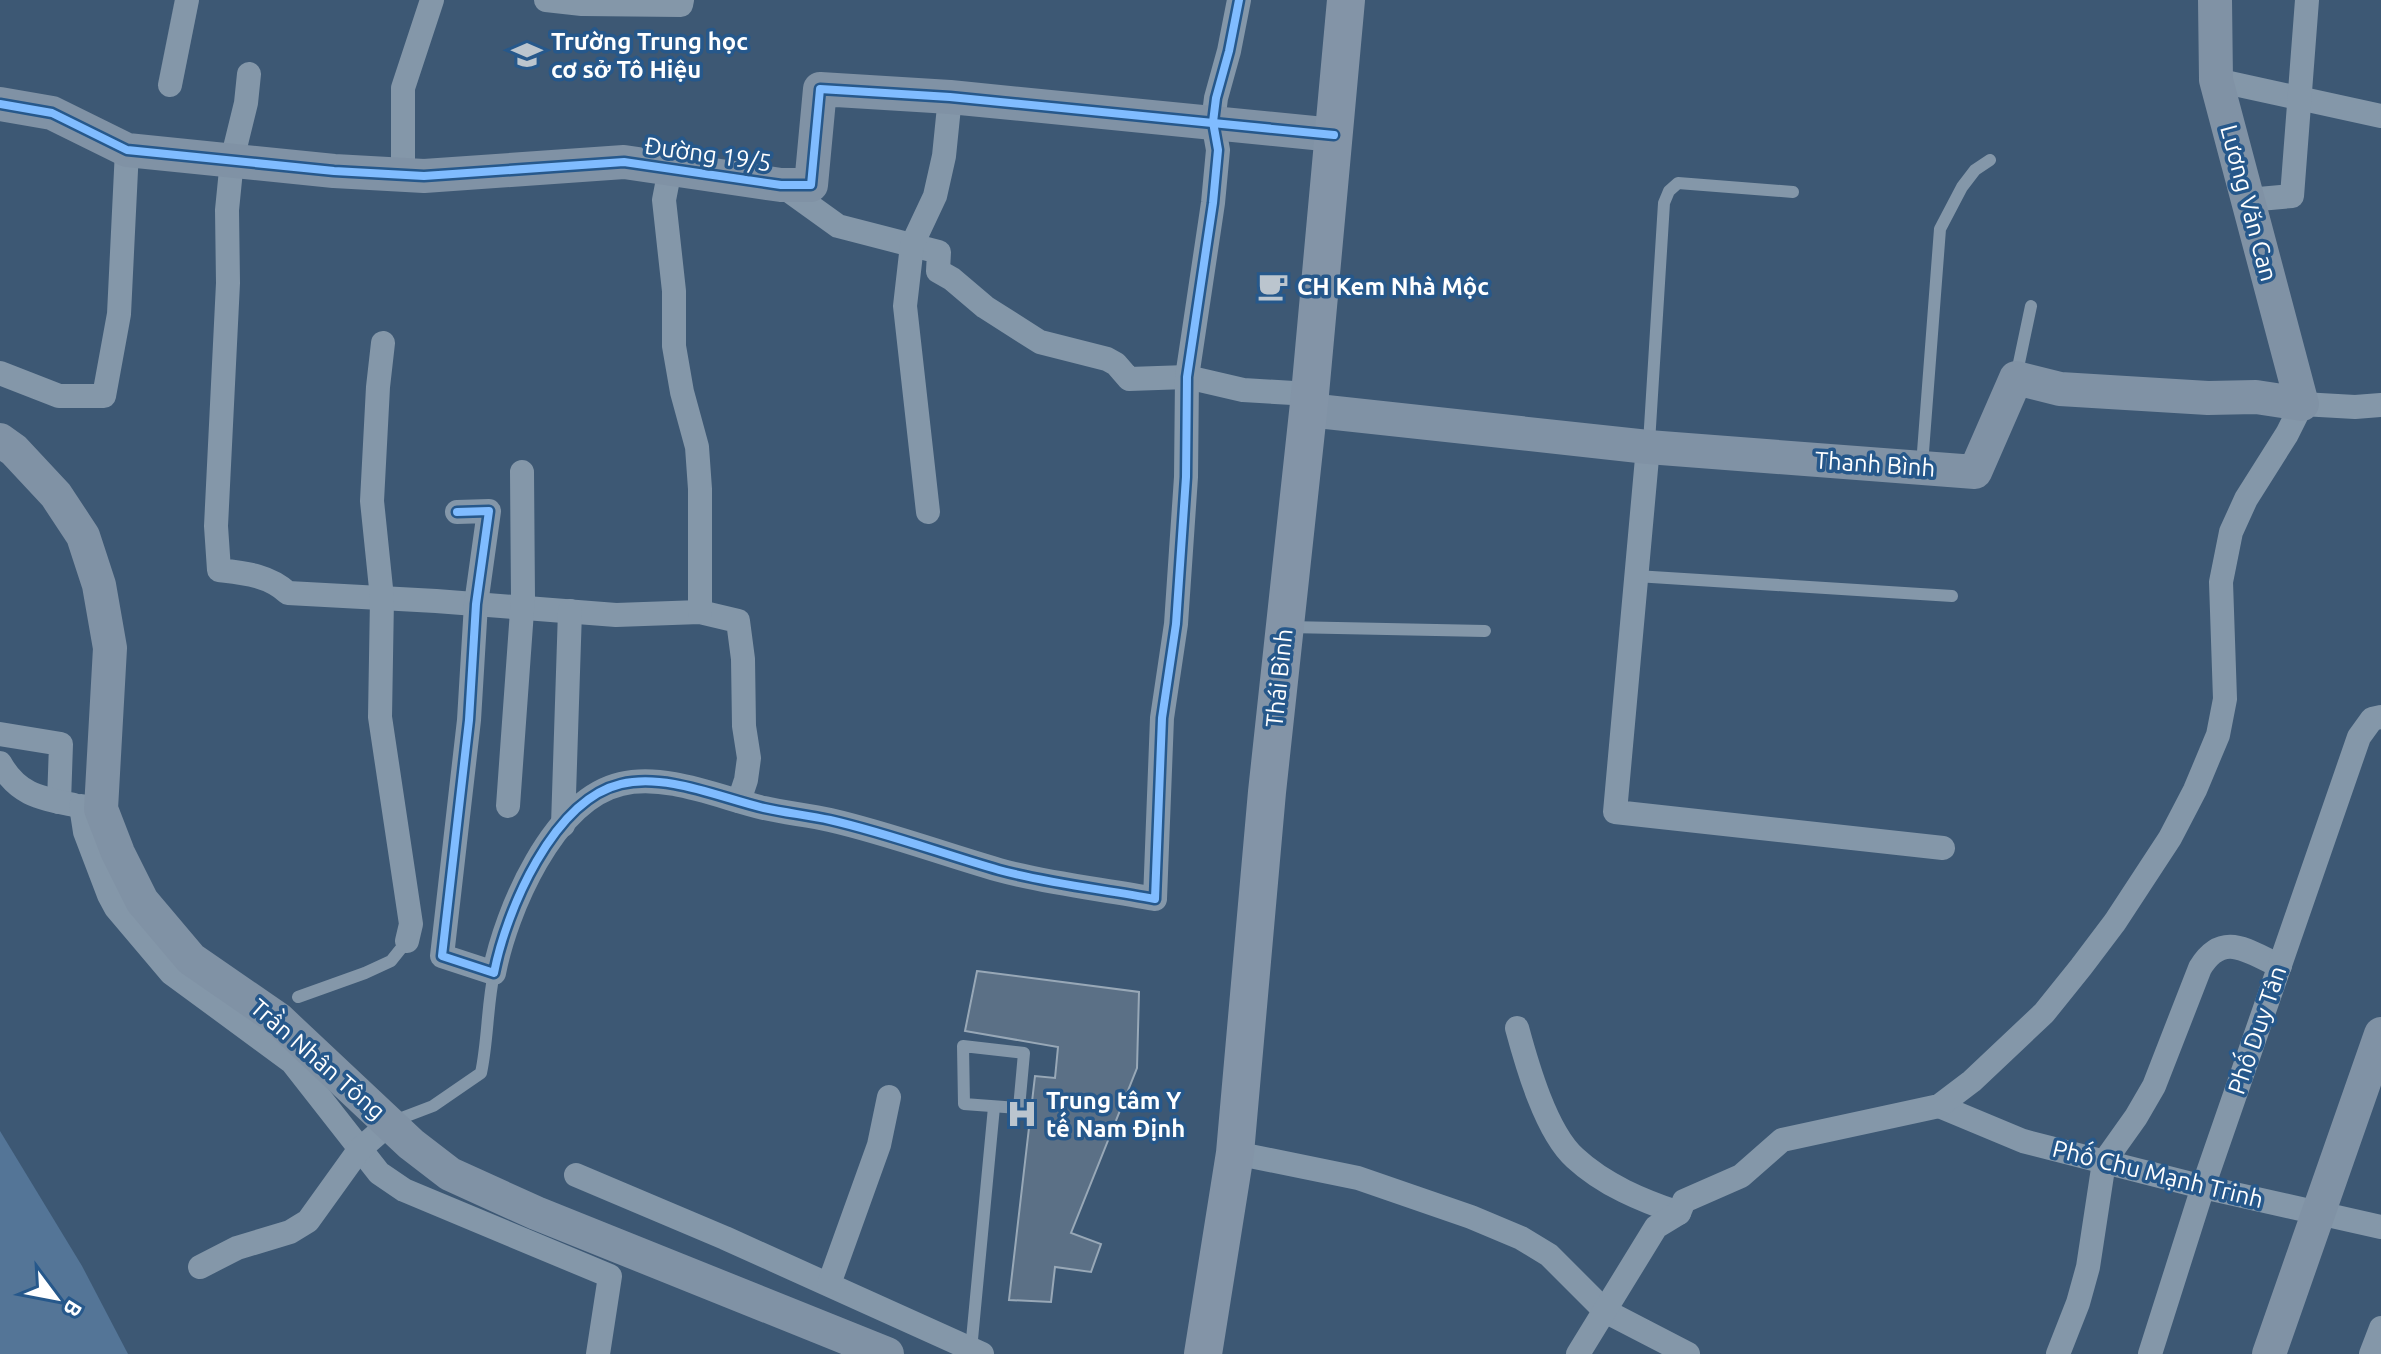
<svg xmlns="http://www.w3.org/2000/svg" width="2381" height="1354" viewBox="0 0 2381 1354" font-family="Ubuntu,sans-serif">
<rect width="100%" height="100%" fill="#3d5874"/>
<polygon fill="#547597" points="0,1131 82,1266 128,1354 0,1354"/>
<polygon fill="#5b7086" stroke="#98a8b7" stroke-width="2" points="977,971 1139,992 1137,1068 1071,1233 1101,1244 1091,1272 1055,1267 1051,1302 1009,1300 1035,1076 1055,1078 1058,1047 965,1031"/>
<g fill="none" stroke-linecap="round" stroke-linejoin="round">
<g stroke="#8497a9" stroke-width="12">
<polyline points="2016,377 2031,306"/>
<polyline points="1649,443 1664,203 1669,191 1678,183 1793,192"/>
<polyline points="1922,465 1940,229 1962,187 1975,170 1990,160"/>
<polyline points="1636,576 1952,596"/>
<polyline points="1288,627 1485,631"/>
<polyline points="298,997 365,973 391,961 407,941"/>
<polygon points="963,1046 1024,1053 1019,1108 964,1104"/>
<path d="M391,1122l42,-16 48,-33c7,-33 6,-67 13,-100"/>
<polyline points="971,1350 994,1107"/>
</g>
<g stroke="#8497a9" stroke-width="24">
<polyline points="546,0 582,4 681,5 682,0"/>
<path d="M249,74l-3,29 -14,57 -5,50 1,73 -12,243 3,44c25,3 50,5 69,23l148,8 180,14 84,-3 38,9 5,38 1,67 5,32 -3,22 -7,21"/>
<polyline points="2216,80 2381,116"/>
<polyline points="170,85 187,0"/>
<polyline points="670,169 664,200 674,291 674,346 682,392 697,447 700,489 700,612"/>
<polyline points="403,175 403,88 432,0"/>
<polyline points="781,185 838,226 939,252 938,271 952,279 985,307 1040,342 1107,359 1116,364 1129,379 1187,377 1243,390 1310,394"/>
<polyline points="2248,200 2292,196 2307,0"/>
<polyline points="383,343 378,387 372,501 382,598 380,717 411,924 407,941"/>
<polyline points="0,373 59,396 104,396 119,314 127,150"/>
<polyline points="1648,447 1615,812 1943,848"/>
<path d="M457,512l32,-1 -13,93 -7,116 -27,236 52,17c12,-62 59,-173 127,-189 45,-11 100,14 143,24 21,5 44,7 66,12 57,13 113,34 169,50 51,14 104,19 156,29l7,-181 14,-94 10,-147 1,-100 26,-174 5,-53 -5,-28 3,-24 13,-47 10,-51"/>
<polyline points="928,512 905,306 912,245 935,196 944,156 950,97"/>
<polyline points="0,734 61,744 59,802"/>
<path d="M0,763c18,32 40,35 74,42"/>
<polyline points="81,806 85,832 109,895 116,908 171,973 292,1062 379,1173 404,1190 610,1276 598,1354"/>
<polyline points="508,806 523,597 522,472"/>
<polyline points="563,825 570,611"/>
<path d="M1517,1028c10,37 29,104 58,130 29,27 68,43 104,55"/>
<polyline points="1939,1106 2023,1141 2203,1187 2381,1227"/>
<polyline points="1235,1153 1358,1178 1471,1217 1521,1238 1549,1255 1605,1311 1688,1354"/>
<polyline points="576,1175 725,1238 982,1354"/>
<polyline points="200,1267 237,1248 290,1232 308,1221 359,1150 391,1122"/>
<polyline points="829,1284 879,1145 889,1097"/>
<polyline points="1578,1354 1656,1227 1679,1213 1684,1201 1741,1176 1782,1140 1939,1106 1972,1081 2044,1013 2081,967 2115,922 2170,838 2195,790 2218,735 2225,699 2221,582 2231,532 2246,499 2287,434 2302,404 2355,407 2381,405"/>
<path d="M2058,1354l20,-51 10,-36 16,-105 32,-45 18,-31 46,-118c23,-38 48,-16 80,-2"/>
<polyline points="2150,1354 2203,1187 2359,737 2372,719 2381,717"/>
<polyline points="2371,1354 2381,1328"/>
</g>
<g stroke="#8092a5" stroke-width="34">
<polyline points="0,104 52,113 127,150 334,171 424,176 624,162 781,185 811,185 820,89 950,97 1334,135"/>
<polyline points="1308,410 1648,447 1975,472 2016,378 2060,389 2208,398 2256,397 2302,404 2216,80 2215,0"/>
<polyline points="0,440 14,450 56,495 83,536 99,585 110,648 101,809 118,853 142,901 191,959 278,1019 411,1144 450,1174 536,1213 887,1354"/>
<polyline points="2269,1354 2381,1034"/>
</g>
<polyline stroke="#8394a7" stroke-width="38" points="1203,1354 1235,1153 1267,792 1310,394 1346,0"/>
<g stroke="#26588b" stroke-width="13">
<g id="cycleway">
<polyline points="0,104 52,113 127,150 334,171 424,176 624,162 781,185 811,185 820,89 950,97 1334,135"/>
<path d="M457,512l32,-1 -13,93 -7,116 -27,236 52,17c12,-62 59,-173 127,-189 45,-11 100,14 143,24 21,5 44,7 66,12 57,13 113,34 169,50 51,14 104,19 156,29l7,-181 14,-94 10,-147 1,-100 26,-174 5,-53 -5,-28 3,-24 13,-47 10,-51"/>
</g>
</g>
<use href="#cycleway" stroke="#80bcff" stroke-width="8"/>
</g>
<defs>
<g id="school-bare" transform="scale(2.4)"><path d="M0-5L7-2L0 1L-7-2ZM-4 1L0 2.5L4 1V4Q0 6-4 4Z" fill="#bbc5ce" stroke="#26588b" stroke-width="2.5" paint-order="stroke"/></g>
<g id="cafe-bare" transform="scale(2.4)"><path d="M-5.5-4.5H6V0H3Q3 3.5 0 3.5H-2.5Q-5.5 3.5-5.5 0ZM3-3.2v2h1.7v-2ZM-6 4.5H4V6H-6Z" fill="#bbc5ce" stroke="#26588b" stroke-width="2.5" paint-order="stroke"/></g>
<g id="hospital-bare" transform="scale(2.4)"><path d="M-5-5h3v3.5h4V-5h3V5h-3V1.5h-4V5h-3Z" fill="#bbc5ce" stroke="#26588b" stroke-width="2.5" paint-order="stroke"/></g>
</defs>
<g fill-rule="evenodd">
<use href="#school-bare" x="527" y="55"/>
<use href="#cafe-bare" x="1273" y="286"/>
<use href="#hospital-bare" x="1022" y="1114"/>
</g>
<g text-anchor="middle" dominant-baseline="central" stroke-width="7" stroke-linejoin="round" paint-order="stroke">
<g font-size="24" font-weight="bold" fill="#fff" stroke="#26588b" text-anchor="start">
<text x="551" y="41">Trường Trung học<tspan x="551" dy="28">cơ sở Tô Hiệu</tspan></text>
<text x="1297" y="286">CH Kem Nhà Mộc</text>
<text x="1046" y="1100">Trung tâm Y<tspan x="1046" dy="28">tế Nam Định</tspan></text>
</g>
<g font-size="24" fill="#fff" stroke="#26588b">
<text transform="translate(708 154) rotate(8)">Đường 19/5</text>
<text transform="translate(2249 203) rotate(75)">Lương Văn Can</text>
<text transform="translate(1875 464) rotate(4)">Thanh Bình</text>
<text transform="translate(1279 678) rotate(-84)">Thái Bình</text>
<text transform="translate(2257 1030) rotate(-71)">Phố Duy Tân</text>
<text transform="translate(318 1059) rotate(41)">Trần Nhân Tông</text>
<text transform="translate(2158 1174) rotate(14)">Phố Chu Mạnh Trinh</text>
</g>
</g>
<g transform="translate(56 1298) rotate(122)" stroke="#26588b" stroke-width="6" paint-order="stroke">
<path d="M0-6L14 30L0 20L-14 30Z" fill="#ffffff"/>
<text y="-12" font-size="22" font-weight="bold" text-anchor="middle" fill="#ffffff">B</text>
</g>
</svg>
